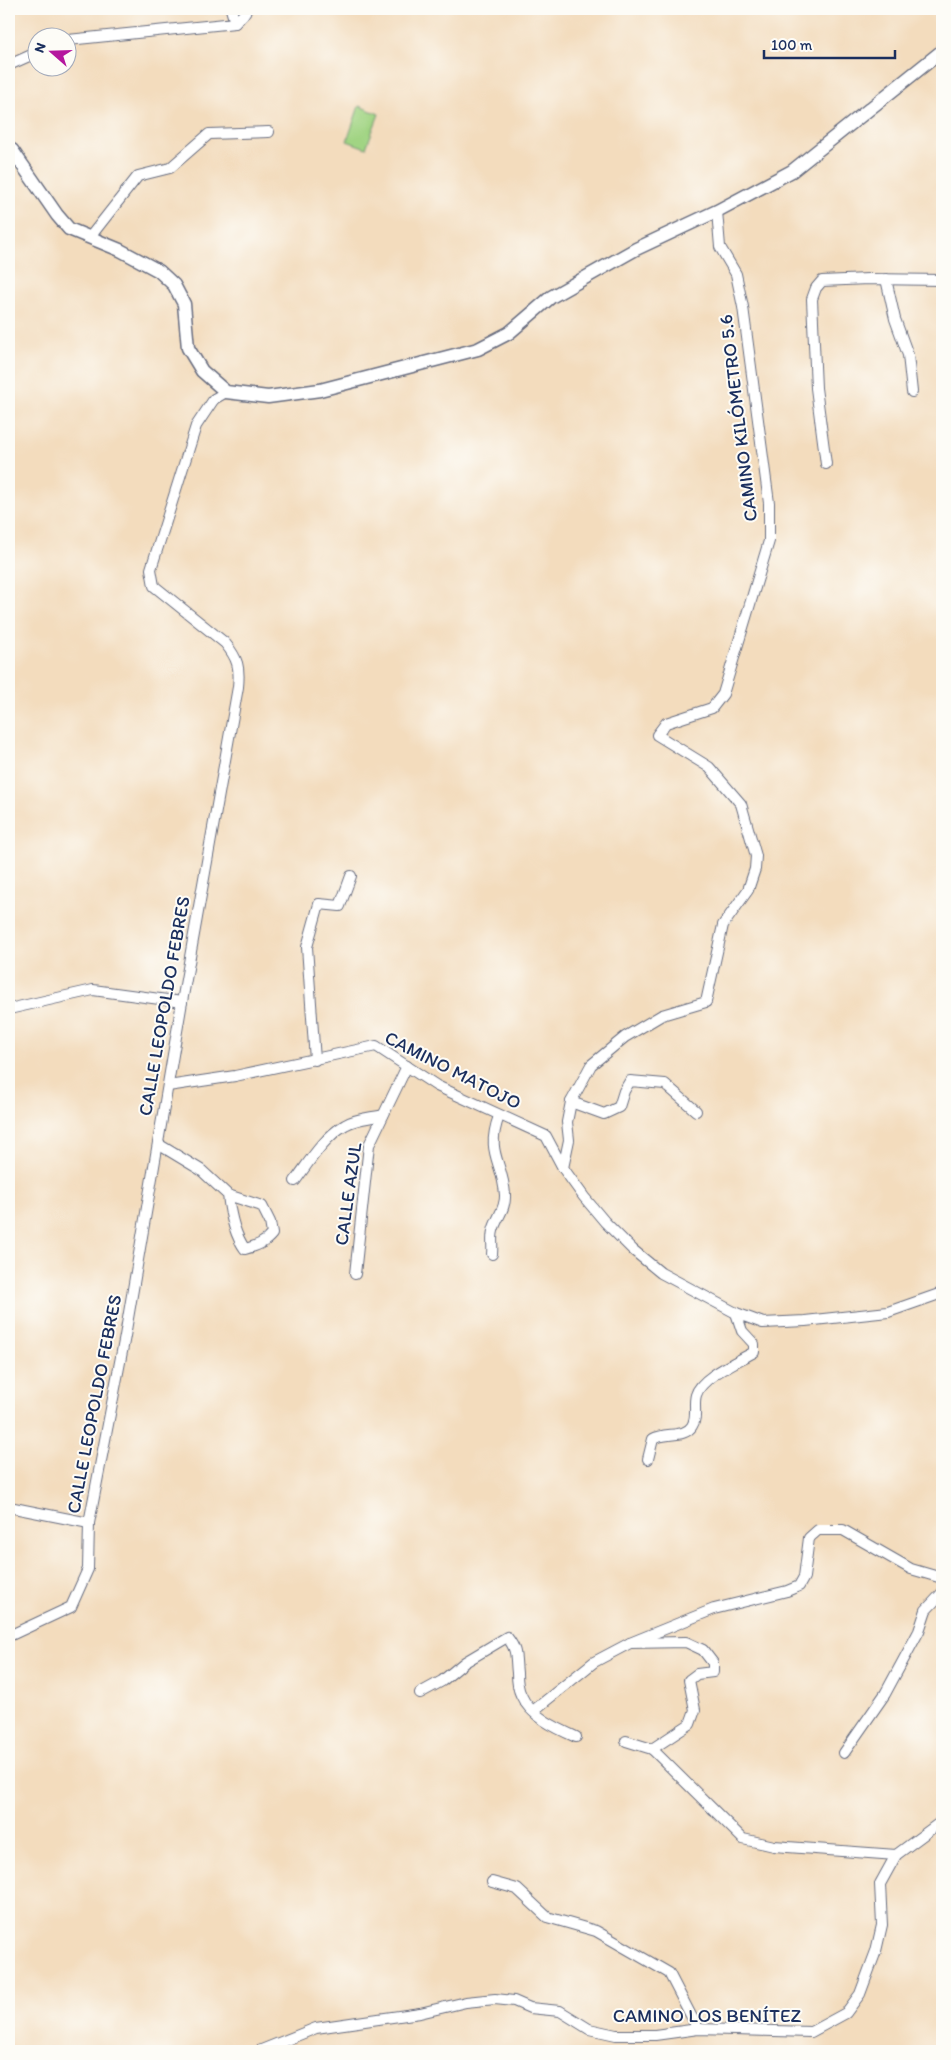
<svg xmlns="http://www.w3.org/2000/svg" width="951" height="2060" viewBox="0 0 951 2060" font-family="Itim,sans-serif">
<rect width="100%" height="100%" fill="#fdfcf7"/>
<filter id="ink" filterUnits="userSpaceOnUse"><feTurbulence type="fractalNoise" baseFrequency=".02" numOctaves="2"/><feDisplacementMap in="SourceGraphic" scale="10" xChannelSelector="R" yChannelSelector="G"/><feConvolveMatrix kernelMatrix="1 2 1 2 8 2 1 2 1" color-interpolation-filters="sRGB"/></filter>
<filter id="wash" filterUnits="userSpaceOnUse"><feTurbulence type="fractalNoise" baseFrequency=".0096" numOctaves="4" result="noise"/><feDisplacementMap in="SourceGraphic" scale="20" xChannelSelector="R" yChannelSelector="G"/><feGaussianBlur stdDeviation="1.12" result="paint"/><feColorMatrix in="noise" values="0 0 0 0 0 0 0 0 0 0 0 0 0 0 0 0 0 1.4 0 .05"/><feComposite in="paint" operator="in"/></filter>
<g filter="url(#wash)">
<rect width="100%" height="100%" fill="#f3dcbd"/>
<polygon fill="#a1d483" stroke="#5e8270" points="359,106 379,114 366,148 347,141"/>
</g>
<g filter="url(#ink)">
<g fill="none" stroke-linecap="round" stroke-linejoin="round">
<g stroke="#676c7f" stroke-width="12">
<g id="minor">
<polyline points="231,9 235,23"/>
<polyline points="68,40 235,23 243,15 247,9"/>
<polyline points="9,65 38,52"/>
<polyline points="90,237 138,176 170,168 209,134 269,132"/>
<polyline points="886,279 895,319 908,355 912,392"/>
<polyline points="826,464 816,388 812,299 816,288 822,281 868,279 942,280"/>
<polyline points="9,1009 93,990 182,1002"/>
<polyline points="315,1060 307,947 319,904 340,906 351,876"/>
<polyline points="168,1086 235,1076 376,1046 437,1086 546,1136 563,1168 584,1197 605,1222 633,1250 661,1273 736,1313 763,1323 805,1321 888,1312 942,1293"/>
<polyline points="571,1102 604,1114 619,1107 624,1091 630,1081 665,1084 696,1111"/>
<path d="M158,1144l43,26 27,25 34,11 8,16 2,12c-7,9 -16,12 -27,15 -11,-15 -15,-36 -17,-54"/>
<polyline points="563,1168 569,1140 567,1122 571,1102 591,1065 625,1037 662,1015 706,1002 723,925 748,890 755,869 756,856 741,804 709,767 657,735 666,723 712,708 723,694 769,541 769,503 743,307 736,274 720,247 717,211"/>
<path d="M295,1181c14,-19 29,-44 50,-56 11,-7 26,-7 38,-10"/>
<path d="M492,1254c1,-7 -1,-16 1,-23 3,-13 13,-22 12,-36 -2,-34 -20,-41 -6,-79"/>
<polyline points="355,1274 369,1145 407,1066"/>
<path d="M648,1459l5,-20c12,-7 32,-1 39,-13 6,-9 1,-21 4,-31 5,-18 41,-33 58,-43v-8l-12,-13 -6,-18"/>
<polyline points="9,1507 89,1523"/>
<path d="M9,1636l62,-29 17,-38 1,-46 36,-187 57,-334 56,-315c2,-20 0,-28 -13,-44l-71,-57 -3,-17 45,-143 18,-27 12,-7"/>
<polyline points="630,1643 714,1609 787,1591 799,1586 804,1577 809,1538 818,1530 843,1530 911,1569 942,1578"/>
<path d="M420,1693l22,-12 23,-19 42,-25c11,14 8,19 10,36 0,6 1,16 4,22 9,21 35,33 55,42"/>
<polyline points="533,1711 594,1662 630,1643 686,1642 703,1650 713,1663 713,1672 697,1674 689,1680 695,1710 690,1724 652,1749 626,1741"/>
<polyline points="652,1749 743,1839 774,1846 896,1855"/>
<polyline points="844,1753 885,1694 919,1631 926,1610 942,1593"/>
<polyline points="492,1882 517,1889 547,1917 596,1931 669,1973 698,2029"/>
<polyline points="259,2051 316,2028 420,2013 466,2002 495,1999 514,2001 530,2008 560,2011 589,2029 616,2035 655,2035 698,2029 811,2032 846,2013 860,1994 876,1951 882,1925 880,1884 896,1855 942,1821"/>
</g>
</g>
<g stroke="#676c7f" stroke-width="15">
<polyline id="tertiary" points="9,149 12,150 57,215 69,229 120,250 159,271 174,285 184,304 188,348 202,371 226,392 268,397 320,390 478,349 509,333 551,297 636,249 717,211 792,171 942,51"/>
</g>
<use href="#minor" stroke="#fff" stroke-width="10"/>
<use href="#tertiary" stroke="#fff" stroke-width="12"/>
</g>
</g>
<g text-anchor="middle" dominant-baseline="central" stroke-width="4" stroke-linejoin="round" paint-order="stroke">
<g font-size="19" fill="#1b2f5e" stroke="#fdfcf7">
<text transform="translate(738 418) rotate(-97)">CAMINO KILÓMETRO 5.6</text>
<text transform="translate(164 1006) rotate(-80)">CALLE LEOPOLDO FEBRES</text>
<text transform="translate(453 1070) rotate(27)">CAMINO MATOJO</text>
<text transform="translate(348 1194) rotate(-82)">CALLE AZUL</text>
<text transform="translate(94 1404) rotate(-79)">CALLE LEOPOLDO FEBRES</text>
<text x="707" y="2015">CAMINO LOS BENÍTEZ</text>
</g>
</g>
<rect width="951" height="2060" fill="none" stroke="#fdfcf7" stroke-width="30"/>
<g transform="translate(52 52) rotate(290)"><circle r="24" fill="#fdfcf7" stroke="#a3aaba"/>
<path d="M0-4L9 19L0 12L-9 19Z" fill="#b5179e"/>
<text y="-8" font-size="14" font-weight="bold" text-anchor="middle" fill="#1b2f5e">N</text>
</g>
<path d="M764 50v8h131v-8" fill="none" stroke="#1b2f5e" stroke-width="2.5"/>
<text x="771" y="50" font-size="15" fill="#1b2f5e" stroke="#fdfcf7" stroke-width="4" paint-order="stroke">100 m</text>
</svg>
